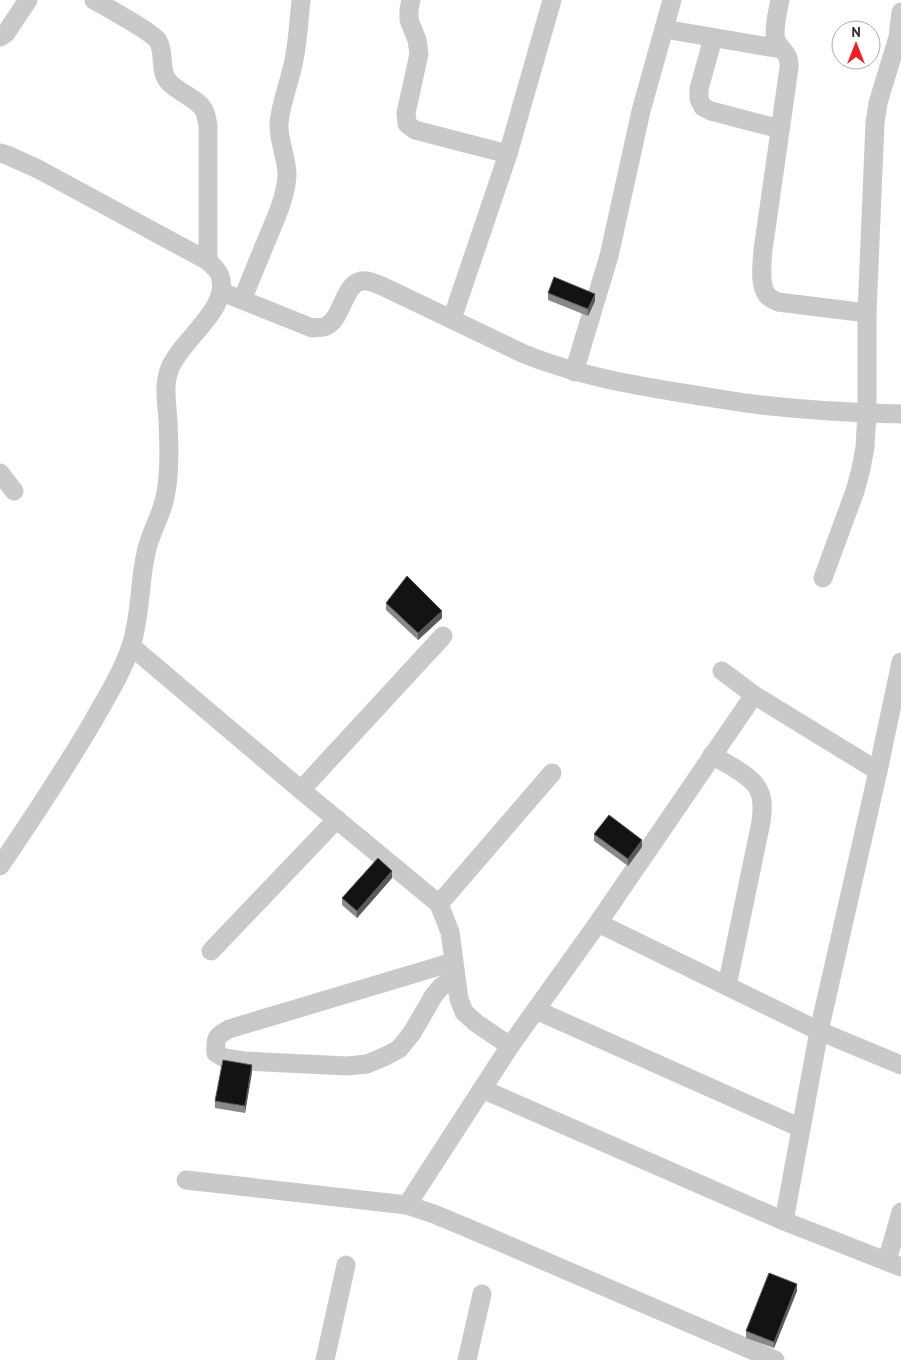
<svg xmlns="http://www.w3.org/2000/svg" width="901" height="1360" viewBox="0 0 901 1360" font-family="'PT Sans',sans-serif">
<rect width="100%" height="100%" fill="#fff"/>
<g fill="none" stroke-linecap="round" stroke-linejoin="round">
<g stroke="#c9c9c9" stroke-width="19">
<path d="M94,0c12,7 58,32 64,41 7,11 1,29 10,40 10,12 28,16 36,29 2,4 3,10 4,15v136"/>
<polyline points="411,0 409,9 409,20 417,40 419,54 406,113 407,124 415,130 508,154"/>
<path d="M780,0c-2,10 -7,30 -4,40 6,13 14,12 13,28l-26,182c-1,13 -4,35 4,45 2,3 7,5 11,7l89,11"/>
<polyline points="664,29 781,49"/>
<polyline points="0,37 6,33 28,0"/>
<polyline points="713,38 699,89 699,99 703,107 711,111 780,129"/>
<path d="M0,153l7,2 31,14 170,92c4,4 11,10 12,15 11,32 -39,64 -50,92 -7,17 -3,35 -2,53 1,24 2,48 -2,71 -3,22 -16,40 -20,61 -7,30 -5,63 -15,93 -9,27 -25,52 -39,77 -29,49 -60,96 -92,143"/>
<path d="M222,292l90,36c3,-1 9,0 12,-1 21,-7 18,-49 43,-46 5,1 10,3 15,5l142,68c53,21 103,30 158,39 26,4 53,9 79,12 46,5 93,8 140,9"/>
<path d="M242,300c9,-21 17,-42 26,-63 8,-20 18,-40 19,-62 0,-18 -9,-34 -8,-52 2,-21 11,-42 15,-63 4,-20 5,-40 7,-60"/>
<polyline points="452,319 508,154 552,0"/>
<polyline points="574,372 609,256 641,111 672,0"/>
<polyline points="0,473 14,491"/>
<polyline points="823,578 855,491 861,469 865,447 867,413 867,313 875,123 878,103 898,37 901,12"/>
<polyline points="131,646 301,790 439,904 450,932 459,999 464,1012 476,1023 510,1046"/>
<polyline points="722,671 754,695 878,771"/>
<path d="M712,755c14,9 41,21 47,36 5,10 3,21 2,31l-34,164"/>
<polyline points="301,790 443,636"/>
<polyline points="439,904 552,773"/>
<polyline points="598,923 819,1031 901,1065"/>
<polyline points="211,951 337,819"/>
<path d="M453,962l-224,67c-13,7 -14,9 -13,24l8,5 20,3 103,5 20,-2 19,-8 13,-7 13,-16 22,-38 7,-8 6,-4 9,-2"/>
<polyline points="536,1010 801,1128"/>
<polyline points="482,1089 784,1221 901,1267"/>
<polyline points="186,1180 407,1205 434,1214 470,1229 775,1360"/>
<polyline points="407,1205 510,1046 598,923 754,695"/>
<polyline points="784,1221 819,1031 878,771 901,662"/>
<polyline points="887,1261 901,1212"/>
<polyline points="325,1360 346,1265"/>
<polyline points="467,1360 482,1294"/>
</g>
</g>
<g fill="#898989">
<polygon points="548,293 595,301 588,316 548,300"/>
<polygon points="386,603 442,618 418,640 386,610"/>
<polygon points="594,834 642,847 628,866 594,841"/>
<polygon points="392,878 357,918 342,905 342,898"/>
<polygon points="252,1072 245,1113 215,1108 215,1101"/>
<polygon points="797,1291 774,1348 746,1338 746,1331"/>
</g>
<g fill="#5a5a5a">
<polygon points="595,294 595,301 588,316 588,309"/>
<polygon points="442,611 442,618 418,640 418,633"/>
<polygon points="642,840 642,847 628,866 628,859"/>
<polygon points="392,871 392,878 357,918 357,911"/>
<polygon points="252,1065 252,1072 245,1113 245,1106"/>
<polygon points="797,1284 797,1291 774,1348 774,1342"/>
</g>
<g fill="#131313" stroke="#5a5a5a">
<polygon points="554,277 595,294 588,309 548,293"/>
<polygon points="407,576 442,611 418,633 386,603"/>
<polygon points="609,815 642,840 628,859 594,834"/>
<polygon points="378,858 392,871 357,911 342,898"/>
<polygon points="223,1060 252,1065 245,1106 215,1101"/>
<polygon points="769,1273 797,1284 774,1342 746,1331"/>
</g>
<g transform="translate(856 45)"><circle r="24" fill="#ffffff" stroke="#ababab"/>
<path d="M0-4L9 19L0 12L-9 19Z" fill="#f31e20"/>
<text y="-8" font-size="14" font-weight="bold" text-anchor="middle" fill="#2c2c2c">N</text>
</g>
</svg>
